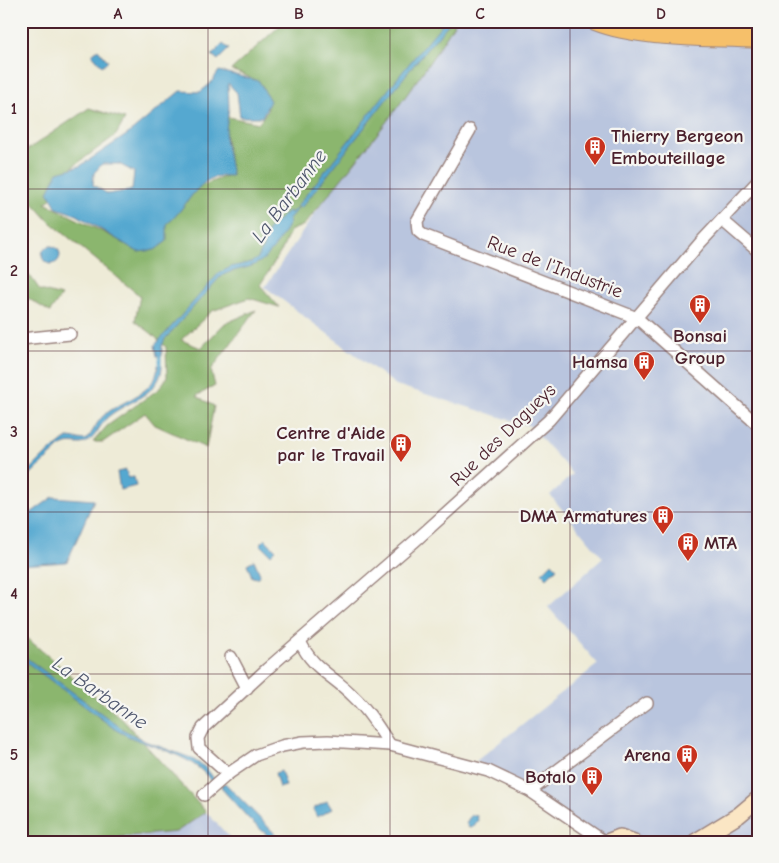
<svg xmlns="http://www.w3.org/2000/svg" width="779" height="863" viewBox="0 0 779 863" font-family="'Comic Neue',sans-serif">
<rect width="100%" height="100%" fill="#f6f6f2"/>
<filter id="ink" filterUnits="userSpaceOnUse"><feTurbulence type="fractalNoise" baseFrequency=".02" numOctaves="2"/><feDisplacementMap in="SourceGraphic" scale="10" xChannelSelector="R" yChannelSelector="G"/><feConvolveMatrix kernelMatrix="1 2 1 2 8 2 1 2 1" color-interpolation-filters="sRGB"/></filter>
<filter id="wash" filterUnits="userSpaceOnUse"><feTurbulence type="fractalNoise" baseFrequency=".0096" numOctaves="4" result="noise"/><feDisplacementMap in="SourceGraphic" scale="20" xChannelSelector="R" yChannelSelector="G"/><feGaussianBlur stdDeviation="1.12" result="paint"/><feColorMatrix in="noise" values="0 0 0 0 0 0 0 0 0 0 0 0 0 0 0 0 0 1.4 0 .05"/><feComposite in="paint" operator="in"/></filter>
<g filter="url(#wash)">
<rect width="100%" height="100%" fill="#eeebd7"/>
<g fill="#b9c5de">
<polygon points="446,21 595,21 758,40 758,842 593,842 476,761 598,664 548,607 603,558 550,495 573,474 530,426 396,385 265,287"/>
<polygon points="206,812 234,842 59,842 176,832"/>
</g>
<g fill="#8bb66e" stroke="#6a6a4c">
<path d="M285,21h171c-44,73 -99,139 -152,204l-14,6 -8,19 -22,35 19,22 -30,-9 -37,13 -31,29 20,8 23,-24 32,-14 -45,60 4,16 -19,10 18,10 -8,42 -51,-23 -10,-12 -42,29h-10l14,-16 53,-38 7,-11 -1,-30 -15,-14 -16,-12 5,-25 -90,-74 -29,-32v-36l68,-46 36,11 -9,16 -49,36 1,15 -23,17 80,40 56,-49 50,-20 -8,-58 36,7 9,-14 -10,-19 -9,-13 -18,-7z"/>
<polygon points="21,263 40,290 61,296 50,312 21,294"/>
<polygon points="21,633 123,720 206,812 176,832 59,842 21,842"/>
</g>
<g fill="#55a8d0" stroke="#50647e" fill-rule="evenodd">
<path d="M445,21h6c-53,60 -99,125 -150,187l-4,-2c50,-61 96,-126 148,-185z"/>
<polygon points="223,44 229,49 218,60 212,55"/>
<polygon points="98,49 108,61 102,66 92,54"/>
<path d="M219,71l40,10 11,20 -8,16h-22l-3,-24 -9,-10 1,24 -4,31 7,38c-5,0 -14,-1 -20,2 -20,10 -28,33 -45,46v17l-12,9 -17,2 -61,-37 -20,-7 -9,-16 10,-20 22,-6 48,-32 52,-43 20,1 10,-8zM102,164h17l15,8 -2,18 -24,4 -15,-9 1,-12z"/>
<path d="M297,207l1,1 -10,12 2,2c-9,15 -19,36 -36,43 -12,5 -24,5 -34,12l-55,62 -3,7v10h-5l-2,-11 64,-72 12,-6 21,-5 6,-4 5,-10 2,-11 4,-8 19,-18 3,2z"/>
<circle cx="51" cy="255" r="9"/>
<path d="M158,365h4c0,29 -34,36 -53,51 -9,7 -12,21 -22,26 -8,5 -15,-2 -26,4l-40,37v-4l23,-23 20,-16 4,-2 18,2c7,-7 10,-17 16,-23 19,-18 55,-22 56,-52z"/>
<polygon points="126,470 128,478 134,477 136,486 120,490 117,472"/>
<polygon points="53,497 94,500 67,562 21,565 21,520"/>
<polygon points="265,539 276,550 271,555 260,544"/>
<polygon points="254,560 260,574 257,578 252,577 247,564"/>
<polygon points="552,563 557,568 547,578 542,573"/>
<path d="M21,654l103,76 21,11 46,17 15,10 9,12 -4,1c-21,-30 -65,-33 -95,-51l-95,-72z"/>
<polygon points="281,771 286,786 279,788 275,773"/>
<polygon points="225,783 283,842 275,842 250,820 222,789 222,784"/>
<polygon points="327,801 332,809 317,817 313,809"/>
<polygon points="471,815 477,816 478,820 473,827 469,828 466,823"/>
</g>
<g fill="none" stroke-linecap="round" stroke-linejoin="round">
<polyline stroke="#55a8d0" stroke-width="3" points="160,353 160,367"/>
</g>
</g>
<g filter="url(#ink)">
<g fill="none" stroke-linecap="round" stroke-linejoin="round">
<g stroke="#9c8581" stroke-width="14">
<g id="street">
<polyline points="470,130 417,221 418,231 423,235 637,318 758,425"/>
<polyline points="722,220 758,251"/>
<polyline points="21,339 70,334"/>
<path d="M300,641c12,28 34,35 53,55 15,14 26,32 37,49"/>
<polyline points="231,657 247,688"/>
<polyline points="228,774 199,748 198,738 203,728 267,669 415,541 549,420 700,243 758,181"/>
<polyline points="530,791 647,703"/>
<polyline points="204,795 228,774 256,755 282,746 303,742 328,741 390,745 488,771 530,791 605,842"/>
</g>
</g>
<g stroke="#9c8581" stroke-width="18">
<g id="secondary">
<polyline points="607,842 620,837 634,842"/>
<polyline points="695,842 739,815 758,799"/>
</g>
</g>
<g stroke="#9c8581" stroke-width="20">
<path id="primary" d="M595,21c45,18 114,15 163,18"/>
</g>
<use href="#street" stroke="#fff" stroke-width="11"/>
<use href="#secondary" stroke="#fbe6c4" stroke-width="15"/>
<use href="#primary" stroke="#f6c06b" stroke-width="18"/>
</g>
</g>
<path fill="none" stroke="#4a1f2b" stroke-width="1" stroke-opacity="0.55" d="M208,21v821M390,21v821M570,21v821M21,189h737M21,351h737M21,512h737M21,674h737"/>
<defs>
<g id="building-pin" transform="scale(1.125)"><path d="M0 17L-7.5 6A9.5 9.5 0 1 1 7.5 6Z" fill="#c8321e" stroke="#f6f6f2"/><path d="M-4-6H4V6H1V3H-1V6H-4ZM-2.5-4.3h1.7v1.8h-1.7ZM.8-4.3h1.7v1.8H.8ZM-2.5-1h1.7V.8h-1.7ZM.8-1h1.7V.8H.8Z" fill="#fff"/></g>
</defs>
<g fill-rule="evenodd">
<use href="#building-pin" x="595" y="147"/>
<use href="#building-pin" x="700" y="305"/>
<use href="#building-pin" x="644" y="362"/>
<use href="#building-pin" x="401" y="444"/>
<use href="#building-pin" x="663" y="516"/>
<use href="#building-pin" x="688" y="543"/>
<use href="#building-pin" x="687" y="755"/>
<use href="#building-pin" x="592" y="777"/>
</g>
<g text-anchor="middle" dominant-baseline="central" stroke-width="4.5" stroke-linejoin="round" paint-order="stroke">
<g font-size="19" font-weight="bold" fill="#4a1f2b" stroke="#f6f6f2" text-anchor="end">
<text x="611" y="136" text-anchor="start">Thierry Bergeon<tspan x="611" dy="22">Embouteillage</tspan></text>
<text x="700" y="336" text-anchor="middle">Bonsai<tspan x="700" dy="22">Group</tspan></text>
<text x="628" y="362">Hamsa</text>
<text x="385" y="433">Centre d'Aide<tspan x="385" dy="22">par le Travail</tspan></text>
<text x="647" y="516">DMA Armatures</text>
<text x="704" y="543" text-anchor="start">MTA</text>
<text x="671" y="755">Arena</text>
<text x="576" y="777">Botalo</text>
</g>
<g font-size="19" fill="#4a1f2b" stroke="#f6f6f2">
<text transform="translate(555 267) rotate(21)">Rue de l'Industrie</text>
<text transform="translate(503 435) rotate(-44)">Rue des Dagueys</text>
</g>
<g font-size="20" font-style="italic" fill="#4e566d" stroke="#f6f6f2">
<text transform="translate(289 196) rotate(-53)">La Barbanne</text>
<text transform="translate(100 693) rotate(35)">La Barbanne</text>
</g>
</g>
<rect width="779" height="863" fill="none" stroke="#f6f6f2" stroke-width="55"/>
<rect x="28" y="28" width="724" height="808" fill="none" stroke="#4a1f2b" stroke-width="2"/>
<g font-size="16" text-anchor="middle" font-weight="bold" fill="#4a1f2b">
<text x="118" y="19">A</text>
<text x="299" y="19">B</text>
<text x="480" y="19">C</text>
<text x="661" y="19">D</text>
<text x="14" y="114">1</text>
<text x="14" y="276">2</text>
<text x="14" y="437">3</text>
<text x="14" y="599">4</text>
<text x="14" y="760">5</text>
</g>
</svg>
